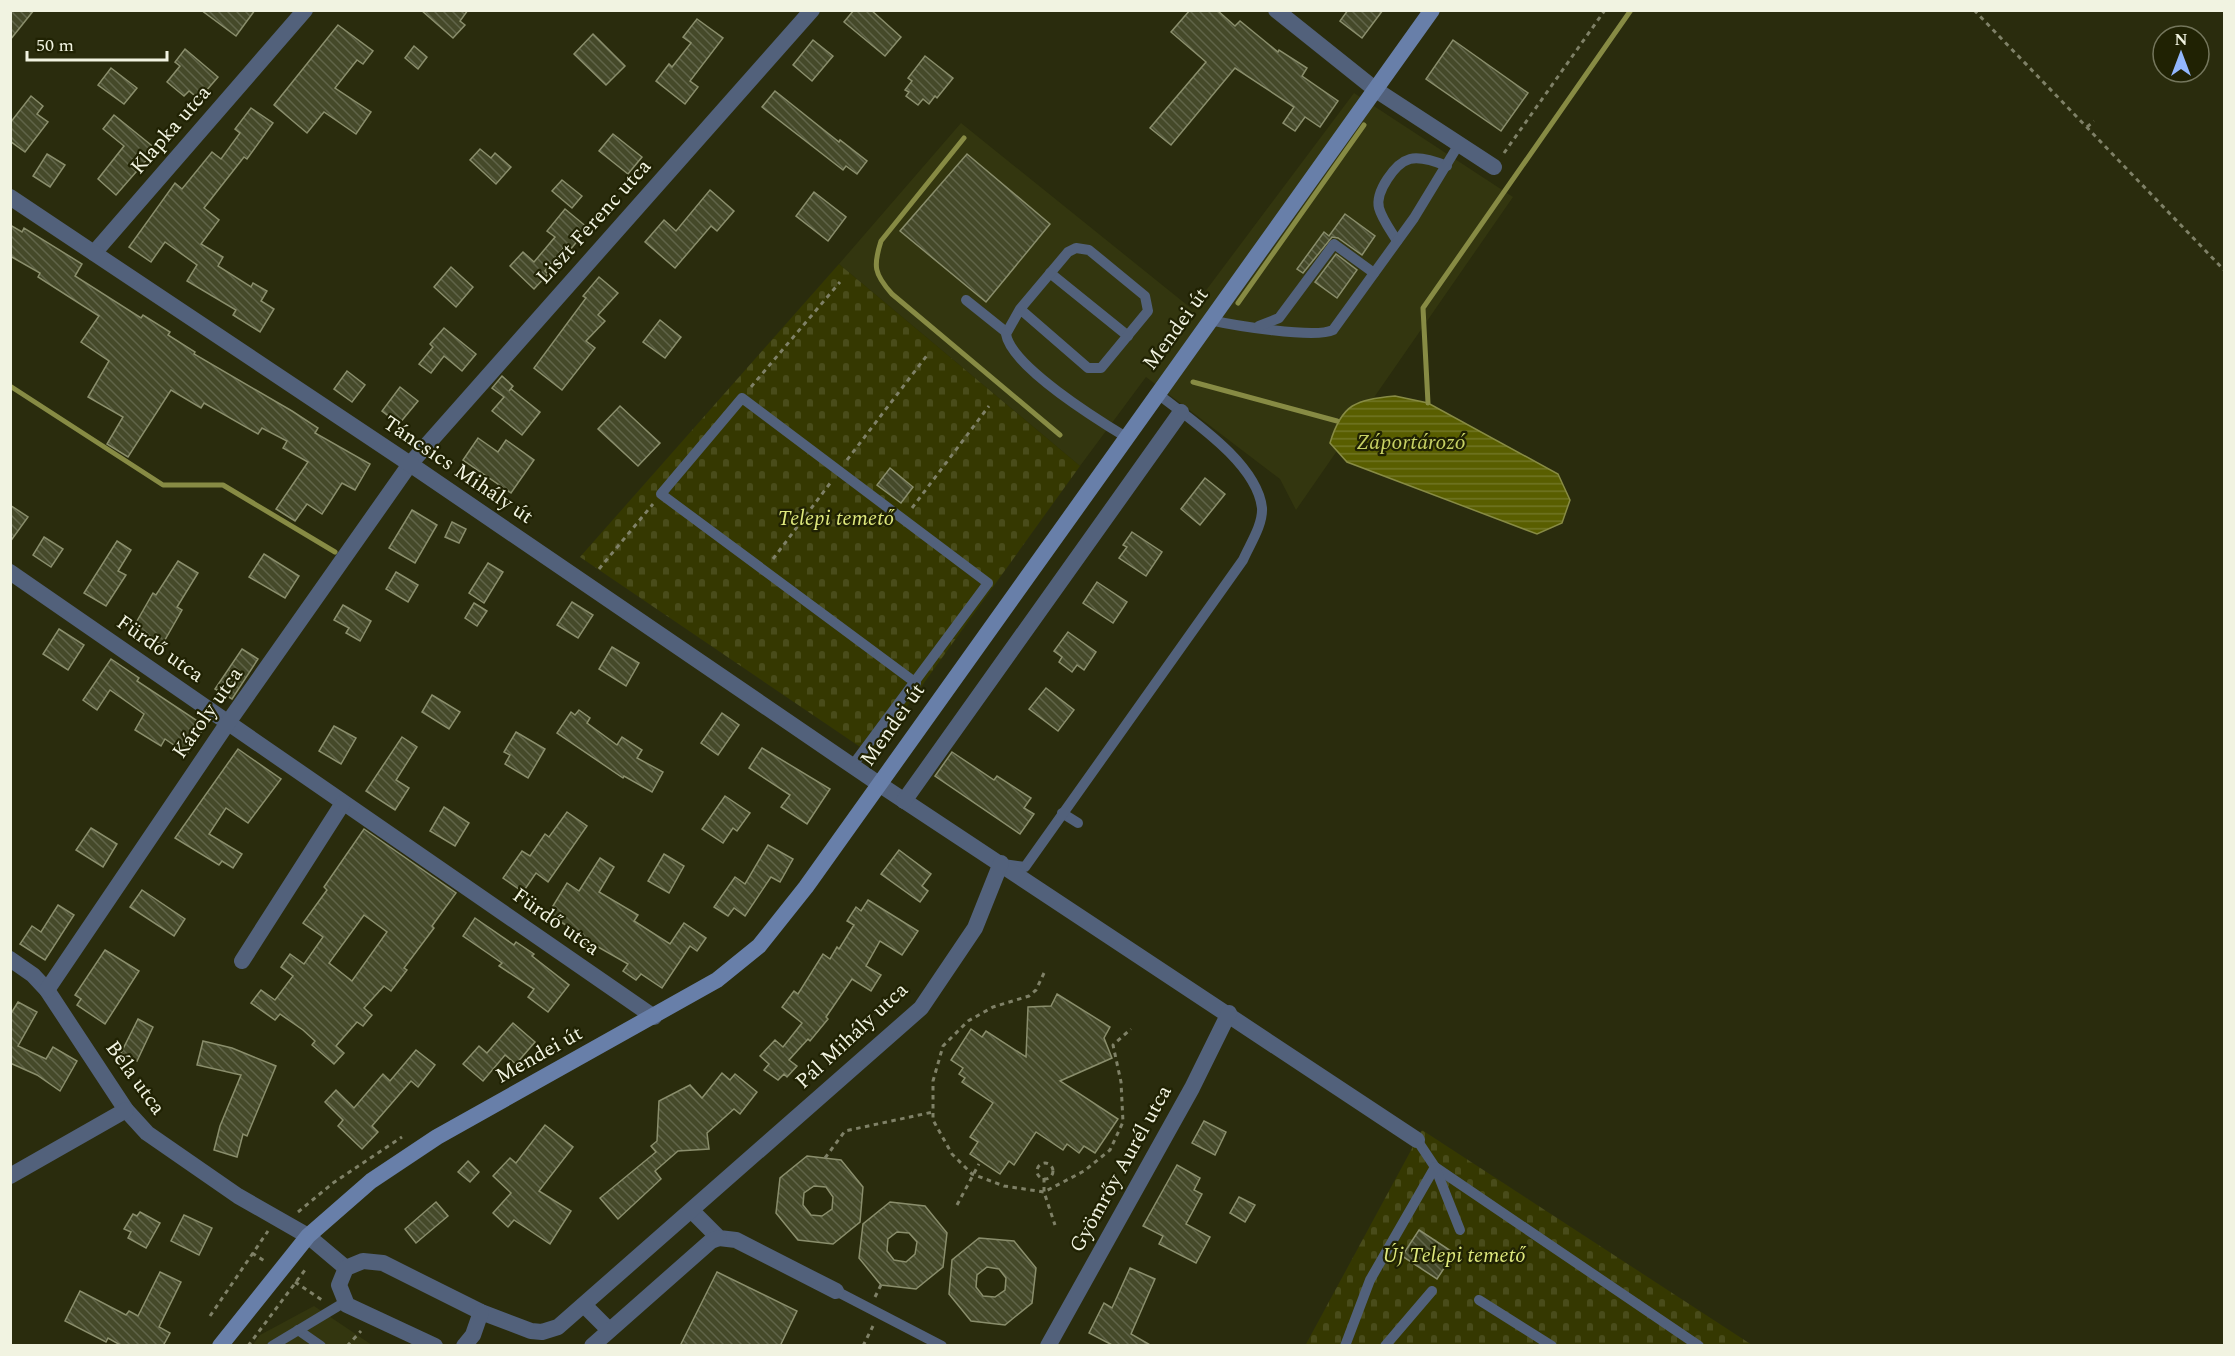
<svg xmlns="http://www.w3.org/2000/svg" width="2235" height="1356" viewBox="0 0 2235 1356" font-family="Spectral,serif">
<defs>
<pattern id="cemetery-stones" width="16" height="16" patternUnits="userSpaceOnUse" patternTransform="scale(1.5)"><rect width="16" height="16" fill="#353801"/><path d="M2 7V4a2 2 0 0 1 4 0v3zM10 15v-3a2 2 0 0 1 4 0v3z" fill="#494c1a"/></pattern>
<pattern id="water-rules" width="6" height="5" patternUnits="userSpaceOnUse" patternTransform="scale(1.5)"><rect width="6" height="5" fill="#595e00"/><path d="M0 2.5h6" fill="none" stroke="#717625"/></pattern>
<pattern id="building-back-hatch" width="6" height="6" patternUnits="userSpaceOnUse" patternTransform="scale(1.5)"><rect width="6" height="6" fill="#454929"/><path d="M-1 5l2 2M0 0l6 6M5-1l2 2" fill="none" stroke="#606448"/></pattern>
</defs>
<rect width="100%" height="100%" fill="#2a2c0d"/>
<g fill="#33360f">
<polygon points="1354,93 1513,197 1296,510 1280,479 1146,377 1080,466 839,264 961,123 1192,309"/>
<polygon points="314,1306 372,1345 252,1346 260,1335"/>
</g>
<g fill="url(#cemetery-stones)">
<polygon points="839,264 1080,466 872,755 580,557"/>
<polygon points="1422,1130 1752,1345 1305,1346"/>
</g>
<path fill="url(#water-rules)" stroke="#878b44" stroke-width="1.5" d="M1395,396l33,7 130,71 12,26 -8,23 -25,11 -190,-72 -17,-19c12,-40 26,-43 65,-47z"/>
<g fill="none" stroke-linecap="round" stroke-linejoin="round">
<g stroke="#878b44" stroke-width="5">
<path d="M964,138l-83,103c-8,25 -7,33 11,53l168,141"/>
<polyline points="1238,303 1364,125"/>
<polyline points="1193,382 1337,421"/>
<polyline points="10,386 163,485 223,485 335,552"/>
<polyline points="1428,403 1423,308 1631,10"/>
</g>
</g>
<g fill="url(#building-back-hatch)" stroke="#8a8e6c" stroke-width="1.5" fill-rule="evenodd">
<polygon points="10,10 34,10 10,40"/>
<polygon points="201,10 255,10 236,36"/>
<polygon points="421,10 468,10 460,21 465,25 453,38"/>
<polygon points="854,10 871,10 901,37 885,56 844,22"/>
<polygon points="1190,10 1217,10 1235,26 1240,21 1278,52 1279,50 1307,68 1302,76 1338,101 1320,127 1305,117 1295,131 1283,123 1294,107 1235,68 1171,145 1150,128 1206,62 1171,32"/>
<polygon points="1348,10 1383,10 1362,38 1340,21"/>
<polygon points="697,19 723,38 690,81 698,87 685,104 656,81 669,64 672,67 691,43 683,37"/>
<polygon points="338,25 373,51 363,64 357,60 335,88 371,112 356,134 324,112 307,133 274,105"/>
<polygon points="593,34 625,66 606,85 574,54"/>
<polygon points="813,40 833,56 812,81 793,65"/>
<polygon points="1453,40 1528,93 1501,131 1426,79"/>
<polygon points="414,46 427,57 418,69 405,58"/>
<polygon points="185,49 218,77 199,99 189,91 184,96 167,82 180,66 175,62"/>
<polygon points="925,56 953,78 937,98 935,96 929,104 923,99 918,105 906,96 909,92 905,90 912,81 908,78"/>
<polygon points="111,68 137,88 124,104 98,85"/>
<polygon points="775,91 839,142 840,140 867,161 857,174 846,166 843,170 762,107"/>
<polygon points="31,96 43,106 37,114 48,122 25,152 10,141 10,123"/>
<polygon points="251,108 273,123 247,159 244,157 204,208 219,220 201,244 223,257 218,266 251,287 253,283 267,291 261,301 274,309 260,332 233,315 236,310 187,281 197,265 165,242 151,262 129,247 175,183 182,189 212,152 221,159 240,133 235,129"/>
<polygon points="114,115 156,149 116,195 98,179 124,146 103,129"/>
<polygon points="613,134 642,157 628,174 599,151"/>
<polygon points="480,149 491,158 495,153 511,167 496,184 470,160"/>
<polygon points="47,154 65,165 50,187 33,176"/>
<polygon points="967,154 1050,224 986,302 900,231"/>
<polygon points="562,180 582,196 572,208 552,191"/>
<polygon points="710,190 734,211 717,231 711,226 675,268 645,242 664,220 676,231"/>
<polygon points="814,192 846,217 828,241 796,216"/>
<polygon points="565,209 588,228 570,250 565,246 545,271 548,274 534,289 510,266 523,252 534,262 555,237 547,231"/>
<polygon points="1345,214 1375,236 1362,255 1338,238 1332,237 1303,273 1297,269 1324,232 1329,236"/>
<polygon points="10,225 22,232 24,228 82,264 75,276 141,318 143,315 170,332 168,335 195,352 194,354 292,411 318,428 315,433 370,464 355,490 342,483 322,514 307,504 295,521 276,509 308,462 283,448 287,441 262,428 258,434 204,403 201,408 171,390 128,457 107,444 123,417 88,397 109,361 81,342 99,316 38,277 40,273 10,256"/>
<polygon points="1336,254 1357,270 1337,298 1315,282"/>
<polygon points="451,267 473,287 456,307 434,287"/>
<polygon points="599,277 618,293 598,315 605,321 586,341 595,348 562,390 534,368 586,298 583,296"/>
<polygon points="660,320 681,337 665,358 643,342"/>
<polygon points="444,328 476,354 462,371 444,356 431,373 419,364 433,347 430,344"/>
<polygon points="347,371 365,385 352,402 334,389"/>
<polygon points="502,376 513,386 509,391 511,389 540,412 522,435 492,411 504,397 492,388"/>
<polygon points="400,387 418,401 399,424 382,411"/>
<polygon points="620,406 660,443 638,466 598,429"/>
<polygon points="478,438 498,452 506,440 534,460 511,493 463,460"/>
<polygon points="890,468 913,487 901,503 877,485"/>
<polygon points="1205,478 1225,494 1200,525 1181,509"/>
<polygon points="10,505 28,517 10,542"/>
<polygon points="412,510 437,525 415,563 389,548"/>
<polygon points="452,522 466,529 459,543 445,537"/>
<polygon points="1132,532 1162,552 1146,576 1119,558 1127,547 1123,545"/>
<polygon points="44,537 63,549 51,567 33,555"/>
<polygon points="117,541 131,550 118,571 126,575 106,606 84,593"/>
<polygon points="264,554 299,576 285,598 249,577"/>
<polygon points="178,561 198,573 177,607 182,610 162,645 133,628 153,593 156,595"/>
<polygon points="488,563 503,572 484,603 469,593"/>
<polygon points="396,572 418,585 408,602 386,589"/>
<polygon points="1097,582 1127,602 1113,623 1083,603"/>
<polygon points="572,602 593,615 578,638 557,625"/>
<polygon points="474,603 487,611 477,626 465,618"/>
<polygon points="343,605 371,621 360,641 346,633 349,628 334,620"/>
<polygon points="59,629 84,645 68,670 43,654"/>
<polygon points="1068,632 1096,652 1084,670 1077,665 1072,672 1059,662 1062,657 1054,651"/>
<polygon points="612,647 639,663 626,686 599,669"/>
<polygon points="242,649 258,659 232,699 215,689"/>
<polygon points="111,659 139,678 137,681 205,726 187,754 165,739 161,746 135,730 144,714 110,690 97,710 83,700"/>
<polygon points="1046,688 1074,710 1058,731 1029,709"/>
<polygon points="432,695 460,712 449,729 422,712"/>
<polygon points="579,710 590,718 587,723 617,745 622,737 642,750 637,758 663,772 652,792 624,776 623,778 557,733 571,712 575,715"/>
<polygon points="722,713 739,725 718,755 701,743"/>
<polygon points="334,726 356,738 341,764 319,751"/>
<polygon points="516,732 545,749 528,778 505,764 510,755 504,752"/>
<polygon points="402,737 417,747 396,780 409,788 395,810 366,791"/>
<polygon points="762,748 830,789 807,824 781,807 790,795 749,768"/>
<polygon points="238,749 281,779 248,823 226,808 209,834 242,854 233,868 222,861 219,865 175,838"/>
<polygon points="952,752 994,780 997,776 1031,798 1024,808 1034,814 1020,834 935,776"/>
<polygon points="725,796 750,813 737,831 733,828 723,843 702,829"/>
<polygon points="444,807 469,823 455,846 430,831"/>
<polygon points="567,812 587,826 548,882 536,873 523,892 503,878 522,851 530,856 545,834 549,837"/>
<polygon points="91,828 117,844 103,867 76,850"/>
<path d="M364,829l92,64 -24,33 2,2 -30,40 3,2 -16,21 -7,-5 -20,22 8,7 -9,11 -6,-4 -21,24 8,7 -10,11 -22,-19 3,-4 -12,-11 -23,-16 -5,6 -24,-17 10,-13 14,10 18,-24 -12,-9 9,-13 14,10 19,-27 -20,-14 24,-33 -3,-3zM364,915l23,17 -35,49 -23,-18z"/>
<polygon points="768,845 793,859 780,882 771,877 745,916 734,908 728,916 714,907 735,877 745,884"/>
<polygon points="899,850 931,874 922,886 928,891 920,902 881,874"/>
<polygon points="664,854 684,866 669,893 648,881"/>
<polygon points="600,858 614,867 599,892 638,915 634,921 670,944 684,923 706,938 697,951 690,946 662,988 641,974 636,980 623,971 628,964 593,944 591,948 574,937 577,932 548,914 567,883 579,891"/>
<polygon points="142,890 185,919 174,936 130,907"/>
<polygon points="868,900 918,931 902,955 880,941 866,966 881,975 871,991 852,979 826,1017 828,1019 810,1041 808,1039 789,1060 797,1066 787,1077 784,1074 778,1080 764,1070 769,1064 760,1056 775,1040 783,1047 802,1023 782,1007 794,991 798,994 823,954 830,959 837,947 839,949 854,925 847,921 856,907 861,911"/>
<polygon points="58,905 74,915 45,960 20,944 32,926 41,932"/>
<polygon points="475,918 514,945 516,942 534,954 532,956 569,985 548,1012 528,997 534,989 499,966 502,963 463,936"/>
<polygon points="105,950 139,971 105,1024 77,1005 81,999 75,995"/>
<polygon points="1057,994 1110,1027 1104,1038 1112,1058 1060,1081 1118,1119 1095,1153 1084,1146 1079,1153 1067,1144 1063,1150 1036,1132 1014,1165 1009,1161 1000,1174 970,1154 978,1142 970,1137 993,1103 962,1082 965,1078 959,1074 963,1068 951,1060 971,1029 982,1037 986,1031 1026,1057 1028,1007 1051,1006"/>
<polygon points="18,1002 37,1012 18,1046 46,1059 53,1047 77,1061 60,1091 37,1075 10,1063 10,1015"/>
<polygon points="138,1019 153,1027 137,1061 121,1053"/>
<polygon points="513,1023 535,1042 516,1064 505,1055 483,1081 463,1064 479,1046 487,1053"/>
<polygon points="203,1041 232,1048 276,1066 247,1136 243,1134 237,1157 214,1150 220,1126 241,1075 197,1065"/>
<polygon points="416,1050 435,1065 418,1087 411,1081 372,1126 378,1132 362,1149 338,1126 343,1120 325,1102 336,1090 354,1108 383,1074 390,1081"/>
<polygon points="722,1073 730,1080 735,1074 757,1092 740,1114 734,1109 707,1133 709,1149 678,1151 655,1171 661,1179 618,1219 600,1198 656,1152 651,1146 657,1141 659,1101 690,1085 702,1098"/>
<polygon points="1204,1121 1226,1132 1215,1155 1192,1143"/>
<polygon points="545,1125 573,1147 539,1191 571,1211 550,1244 514,1220 508,1227 493,1213 511,1193 493,1176 510,1158 516,1163"/>
<path d="M807,1156l34,4 22,27 -3,35 -27,22 -35,-4 -22,-27 4,-35zM814,1186l12,1 7,10 -1,12 -10,7 -11,-1 -8,-10 1,-12z"/>
<polygon points="468,1161 479,1172 470,1182 458,1172"/>
<polygon points="1177,1165 1200,1178 1194,1190 1202,1194 1186,1224 1210,1237 1196,1263 1159,1244 1163,1236 1143,1226"/>
<polygon points="1239,1197 1255,1205 1245,1222 1230,1213"/>
<polygon points="436,1202 448,1216 416,1243 405,1229"/>
<path d="M890,1202l35,4 22,27 -4,34 -27,22 -35,-4 -22,-27 4,-34zM897,1232l12,1 8,9 -2,12 -9,8 -12,-2 -7,-9 1,-12z"/>
<polygon points="140,1212 160,1223 146,1248 128,1238 131,1232 124,1229 133,1214 137,1216"/>
<polygon points="184,1215 212,1228 199,1255 171,1241"/>
<polygon points="1419,1230 1454,1253 1437,1279 1402,1256"/>
<path d="M979,1238l35,3 22,27 -4,35 -27,22 -34,-4 -22,-27 3,-34zM987,1267l12,2 7,9 -1,12 -10,7 -12,-1 -7,-9 1,-12z"/>
<polygon points="1130,1268 1155,1279 1131,1334 1152,1346 1114,1346 1089,1333 1104,1303 1112,1308"/>
<polygon points="160,1272 181,1282 159,1327 170,1333 163,1346 122,1346 108,1338 106,1342 65,1321 80,1291 126,1315 129,1311 138,1316"/>
<polygon points="717,1272 797,1311 780,1346 680,1346"/>
</g>
<g fill="none" stroke-linecap="round" stroke-linejoin="round">
<g stroke="#7f8167" stroke-width="3" stroke-dasharray="4.5 4.5" stroke-linecap="butt">
<polyline points="1974,10 2224,270"/>
<polyline points="2087,127 2094,121"/>
<polyline points="1504,153 1605,10"/>
<polyline points="751,387 840,282"/>
<polyline points="847,460 928,354"/>
<polyline points="912,508 989,406"/>
<polyline points="773,559 831,482"/>
<polyline points="599,569 653,504"/>
<polyline points="1044,973 1036,990 1029,996 993,1007 968,1021 943,1046 933,1081 933,1120 952,1154 972,1174 1004,1186 1044,1192 1084,1171 1110,1150 1123,1122 1121,1082 1113,1045 1131,1029"/>
<polyline points="825,1158 845,1131 933,1112"/>
<circle cx="1045" cy="1171" r="8"/>
<polyline points="1044,1178 1044,1192 1055,1225"/>
<polyline points="957,1205 979,1164"/>
<polyline points="298,1212 333,1183 402,1137"/>
<polyline points="252,1253 266,1262"/>
<polyline points="295,1282 322,1300"/>
<polyline points="875,1297 881,1285"/>
<polyline points="210,1316 268,1231"/>
<polyline points="248,1346 305,1270"/>
<polyline points="347,1346 361,1331"/>
<polyline points="863,1346 873,1326"/>
</g>
<g stroke="#52617b" stroke-width="10">
<path d="M1397,241c-6,-10 -15,-22 -18,-33 -4,-16 16,-45 31,-49 11,-3 27,3 37,7"/>
<polyline points="1050,273 1128,336"/>
<polyline points="966,300 1006,332"/>
<path d="M1020,309l68,59h13l47,-57 -3,-15 -56,-46 -13,-2 -8,4 -48,57 -14,25c5,32 92,86 120,103"/>
<path d="M1210,320c22,5 105,19 123,10l81,-112 45,-74"/>
<polyline points="1259,326 1279,318 1334,244 1374,273"/>
<polyline points="852,766 988,583 742,398 661,494 916,683"/>
<polyline points="1062,813 1078,823"/>
<path d="M1003,864l22,3 218,-307c7,-16 20,-35 19,-52 -5,-45 -71,-88 -104,-114"/>
<polyline points="1417,1140 1435,1167 1699,1346"/>
<polyline points="1435,1167 1460,1230"/>
<polyline points="836,1291 942,1346"/>
<polyline points="1479,1300 1552,1346"/>
<polyline points="298,1330 321,1346"/>
<polyline points="272,1346 345,1302"/>
<polyline points="1345,1346 1370,1280 1435,1167"/>
<polyline points="1385,1346 1432,1291"/>
</g>
<g stroke="#52617b" stroke-width="16">
<polyline points="1276,10 1376,90 1494,167"/>
<polyline points="94,253 305,10"/>
<polyline points="10,572 654,1017"/>
<polyline points="879,784 1417,1140"/>
<polyline points="904,801 1181,412"/>
<polyline points="10,959 33,975 47,990 126,1110 147,1133 238,1196 308,1236 346,1268"/>
<polyline points="242,961 343,803"/>
<polyline points="47,990 227,724 410,464 812,10"/>
<polyline points="10,1176 126,1110"/>
<polyline points="692,1211 719,1238 736,1240 836,1291"/>
<polyline points="584,1305 609,1330"/>
<polyline points="435,1346 347,1305 339,1285 346,1268 363,1261 383,1263 481,1312 531,1331 542,1332 558,1327 921,1008 975,928 1001,863"/>
<polyline points="464,1346 473,1335 481,1312"/>
<polyline points="592,1346 711,1241 719,1238"/>
<polyline points="1048,1346 1192,1088 1229,1013"/>
</g>
<polyline stroke="#52617b" stroke-width="16" points="10,197 410,464 879,784"/>
<polyline stroke="#687fa9" stroke-width="16" points="220,1346 308,1236 371,1181 437,1137 717,980 759,946 806,887 1432,10"/>
</g>
<g text-anchor="middle" dominant-baseline="central" stroke-width="4.5" stroke-linejoin="round" paint-order="stroke">
<g font-size="21" fill="#f1f3e1" stroke="#202203">
<text transform="translate(171 130) rotate(-49)">Klapka utca</text>
<text transform="translate(594 222) rotate(-48)">Liszt Ferenc utca</text>
<text transform="translate(1176 329) rotate(-54)">Mendei út</text>
<text transform="translate(458 470) rotate(34)">Táncsics Mihály út</text>
<text transform="translate(160 649) rotate(35)">Fürdő utca</text>
<text transform="translate(208 713) rotate(-55)">Károly utca</text>
<text transform="translate(893 725) rotate(-55)">Mendei út</text>
<text transform="translate(556 922) rotate(35)">Fürdő utca</text>
<text transform="translate(852 1036) rotate(-43)">Pál Mihály utca</text>
<text transform="translate(539 1055) rotate(-29)">Mendei út</text>
<text transform="translate(135 1078) rotate(54)">Béla utca</text>
<text transform="translate(1121 1169) rotate(-61)">Gyömrőy Aurél utca</text>
</g>
<g font-size="21" font-style="italic" fill="#dfe97d" stroke="#202203">
<text x="836" y="519">Telepi temető</text>
<text x="1454" y="1256">Új Telepi temető</text>
</g>
<g font-size="22" font-style="italic" fill="#c7d164" stroke="#202203">
<text x="1411" y="442">Záportározó</text>
</g>
</g>
<rect width="2235" height="1356" fill="none" stroke="#f1f3e1" stroke-width="24"/>
<g transform="translate(2181 54)"><circle r="28" fill="#202203" stroke="#74765c" stroke-width="1.5"/>
<path d="M0-4.5L10 22L0 15L-10 22Z" fill="#92b7fd"/>
<text y="-9" font-size="16" font-weight="bold" text-anchor="middle" fill="#f1f3e1">N</text>
</g>
<path d="M27 51v9h140v-9" fill="none" stroke="#f1f3e1" stroke-width="3"/>
<text x="36" y="51" font-size="18" fill="#f1f3e1" stroke="#202203" stroke-width="4.5" paint-order="stroke">50 m</text>
</svg>
